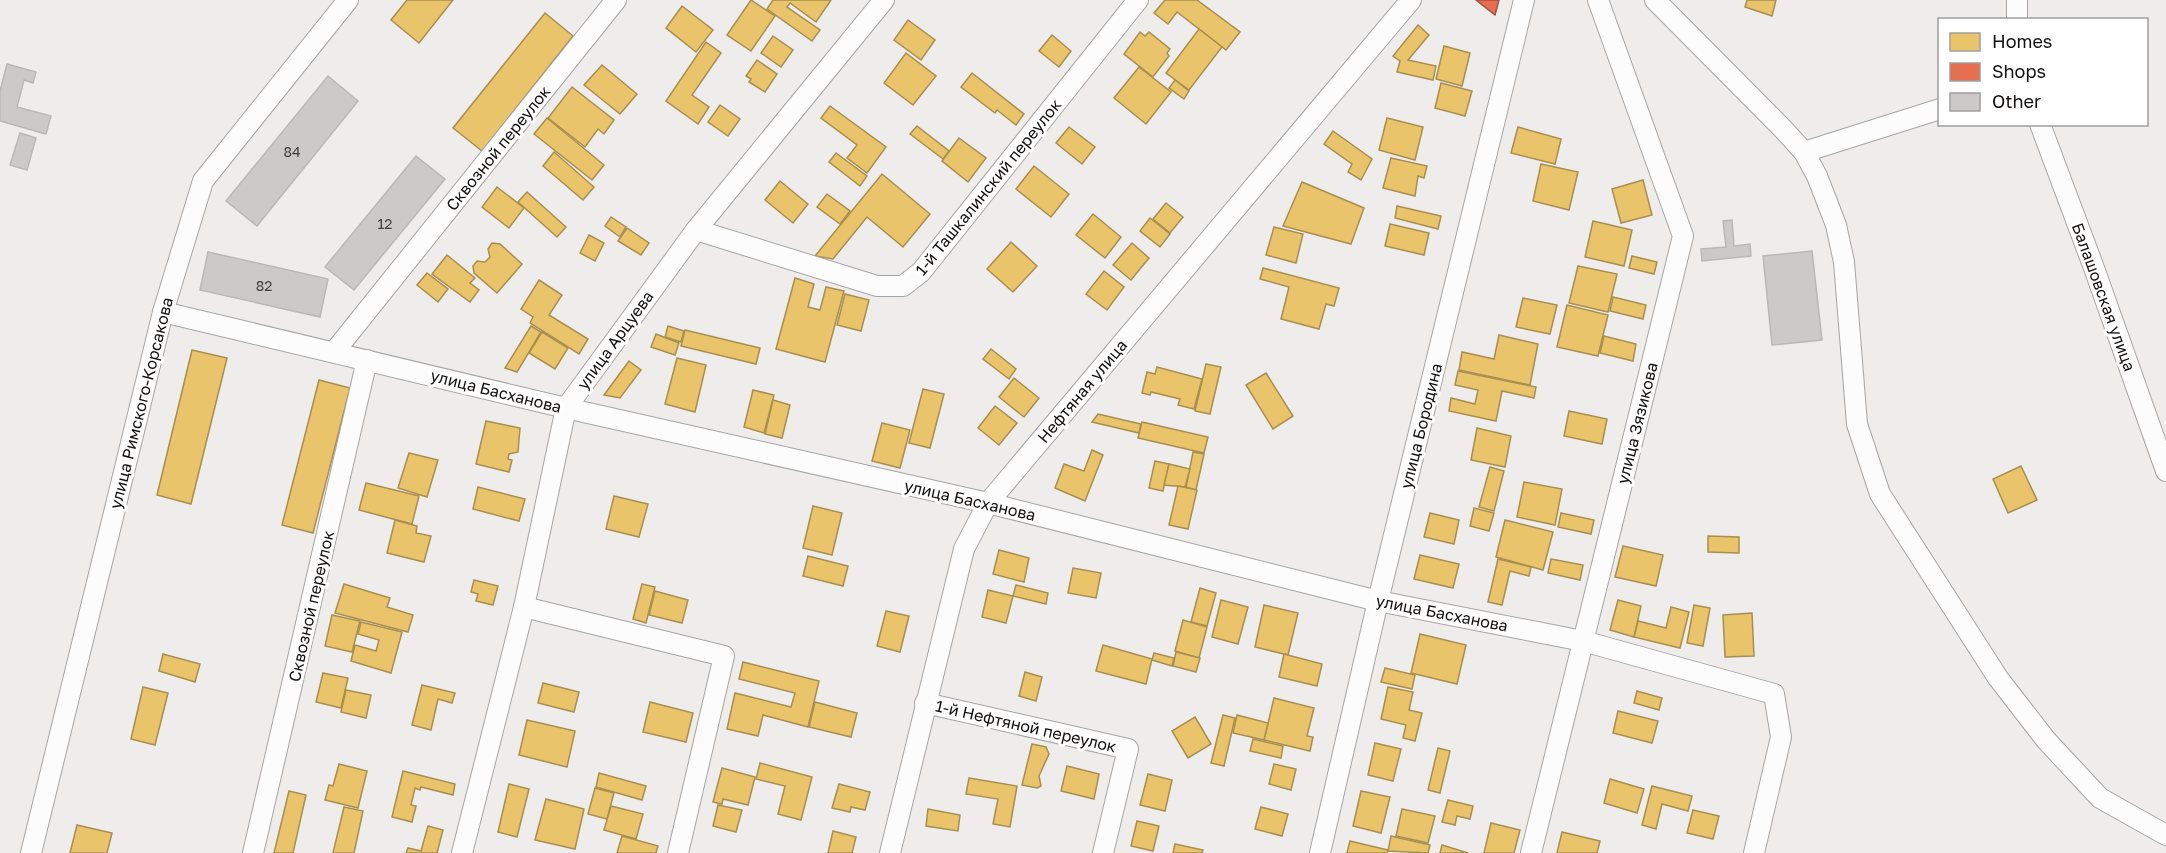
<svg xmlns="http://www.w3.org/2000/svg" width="2166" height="853" viewBox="0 0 2166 853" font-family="'Golos Text',sans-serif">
<rect width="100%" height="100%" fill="#efedeb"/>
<g fill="#e9c46a" stroke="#a88e4f" stroke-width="1.5">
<polygon points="407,0 453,0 419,43 391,20"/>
<polygon points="751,0 775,16 751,51 727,35"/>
<polygon points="773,0 831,0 816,22 790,3 787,7 820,30 812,41 767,9"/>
<polygon points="1165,0 1197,0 1240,32 1226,50 1177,12 1168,24 1154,13"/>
<polygon points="1747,0 1776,0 1772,16 1745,7"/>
<polygon points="682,6 713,30 696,52 666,28"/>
<polygon points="545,13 573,36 482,151 453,128"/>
<polygon points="908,20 935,40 921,60 894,40"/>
<polygon points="1418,25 1429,35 1408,60 1436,66 1433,80 1397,72 1400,61 1393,56"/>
<polygon points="1199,29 1222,47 1189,90 1166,73"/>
<polygon points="1140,32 1145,36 1149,32 1170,49 1167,53 1169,56 1153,77 1124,54"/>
<polygon points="1052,35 1071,51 1059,67 1039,51"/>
<polygon points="773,36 793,50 781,67 761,53"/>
<polygon points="706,42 721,53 692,95 709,107 698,124 666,101"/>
<polygon points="1444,46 1470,53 1462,86 1436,79"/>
<polygon points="906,53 936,76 913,105 884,83"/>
<polygon points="757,60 777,74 765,92 749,82 751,79 746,76"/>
<polygon points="602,65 637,94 620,114 584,85"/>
<polygon points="1139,67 1171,92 1146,124 1114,98"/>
<polygon points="972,73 1024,114 1016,125 997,110 995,113 961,87"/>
<polygon points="1175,80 1189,91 1184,99 1169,88"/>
<polygon points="1441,83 1472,91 1465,116 1435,108"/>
<polygon points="572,87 614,120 604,134 598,129 585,147 548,118"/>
<polygon points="720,105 740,119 728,136 708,122"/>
<polygon points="830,106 886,147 867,173 847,158 857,145 821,118"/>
<polygon points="547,118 604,165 592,180 534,134"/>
<polygon points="1387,118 1423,127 1415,160 1379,150"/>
<polygon points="917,126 949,151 943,159 910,134"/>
<polygon points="1069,127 1095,147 1082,164 1056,143"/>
<polygon points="1518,127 1561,139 1555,164 1511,153"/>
<polygon points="1333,131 1372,159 1361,180 1348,172 1352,164 1324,144"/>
<polygon points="959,138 986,158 968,182 942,161"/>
<polygon points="554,152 594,187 583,200 543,166"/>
<polygon points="836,153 867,176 860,186 829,162"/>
<polygon points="1391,158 1427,166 1424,178 1418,176 1415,196 1383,188"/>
<polygon points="1541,164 1578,172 1569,210 1533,201"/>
<polygon points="1034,166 1069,194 1051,217 1016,189"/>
<polygon points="882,174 930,214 903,247 867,217 833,259 815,256"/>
<polygon points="1643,180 1652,215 1621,223 1612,189"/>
<polygon points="780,181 808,204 793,223 765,200"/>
<polygon points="1302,182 1364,208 1351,244 1283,226"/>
<polygon points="497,187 524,208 509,228 482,207"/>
<polygon points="527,192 566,227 557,237 518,202"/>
<polygon points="827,194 850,211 840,224 817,207"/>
<polygon points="1166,203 1183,217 1170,233 1153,219"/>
<polygon points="1397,206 1441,216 1438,229 1395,218"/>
<polygon points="1093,214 1121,237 1105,258 1076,235"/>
<polygon points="611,217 626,227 620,237 605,226"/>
<polygon points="1150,218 1170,234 1160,247 1140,231"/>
<polygon points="1593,221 1632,230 1624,266 1585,257"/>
<polygon points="1390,224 1429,233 1424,255 1385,246"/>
<polygon points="1274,227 1303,234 1296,263 1266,255"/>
<polygon points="627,228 649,243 641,255 618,241"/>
<polygon points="589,235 604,243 595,261 580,253"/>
<polygon points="1011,242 1037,266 1013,292 987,269"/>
<polygon points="492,243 500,244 522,264 497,293 474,273 473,266 477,261 485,262 490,257 488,249"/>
<polygon points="1132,243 1149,258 1131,280 1113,265"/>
<polygon points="447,255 475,278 470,283 479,290 470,302 432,274"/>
<polygon points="1632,256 1657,262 1654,274 1629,268"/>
<polygon points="1578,266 1617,274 1608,312 1569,303"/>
<polygon points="1263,268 1339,288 1334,306 1326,304 1319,329 1281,319 1289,287 1260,279"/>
<polygon points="1104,271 1124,287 1107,310 1086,294"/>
<polygon points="427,273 448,289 438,302 417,285"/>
<polygon points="795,278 814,284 808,307 820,310 826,287 844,291 825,362 776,349"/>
<polygon points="539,280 562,295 549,315 588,339 579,354 530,323 533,317 521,309"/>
<polygon points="845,294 869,300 861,331 837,325"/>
<polygon points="1613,297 1646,305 1643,319 1610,311"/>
<polygon points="1523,298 1557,305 1550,334 1516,327"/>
<polygon points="1567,305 1608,315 1598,356 1557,347"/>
<polygon points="531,326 541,332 517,372 505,368"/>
<polygon points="668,326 684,331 681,342 665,337"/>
<polygon points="685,330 760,348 756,364 681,346"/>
<polygon points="542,332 568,348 555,369 529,353"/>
<polygon points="656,334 679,343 675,355 651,347"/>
<polygon points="1499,335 1538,344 1530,385 1459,370 1462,352 1494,359"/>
<polygon points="1604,336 1636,344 1633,361 1600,353"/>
<polygon points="991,349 1016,369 1009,379 983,359"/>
<polygon points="192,350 227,358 191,504 157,495"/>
<polygon points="677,358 706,365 695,412 665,404"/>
<polygon points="629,361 641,370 620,398 604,395"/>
<polygon points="1206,364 1221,367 1210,414 1195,411"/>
<polygon points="1157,367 1202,379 1194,409 1178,405 1180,399 1151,392 1150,395 1142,393 1147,372 1155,374"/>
<polygon points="1458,371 1536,387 1534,398 1502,391 1496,421 1449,411 1451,398 1475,404 1478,390 1455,385"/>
<polygon points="1266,373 1293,416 1273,429 1246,385"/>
<polygon points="1014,378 1039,398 1024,417 999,397"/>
<polygon points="319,380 350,388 313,533 282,525"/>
<polygon points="923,389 944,394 930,448 909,443"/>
<polygon points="753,390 774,395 764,433 744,427"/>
<polygon points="773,400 790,405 782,438 765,434"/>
<polygon points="995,406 1017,423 999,445 978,428"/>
<polygon points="1569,411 1607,419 1602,444 1564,436"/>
<polygon points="1098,414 1141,424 1139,433 1092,422"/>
<polygon points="486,421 520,428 518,452 509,454 508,459 512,460 509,472 476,464"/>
<polygon points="1142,422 1208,437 1204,453 1138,438"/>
<polygon points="882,423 910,430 900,468 872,461"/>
<polygon points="1477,428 1511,436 1505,467 1471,460"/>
<polygon points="1092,450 1103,455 1085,501 1055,488 1064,464 1084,471"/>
<polygon points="1193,452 1204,454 1196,490 1186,487"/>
<polygon points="409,453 438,460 427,497 398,488"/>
<polygon points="1155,461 1169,464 1163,491 1149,488"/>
<polygon points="1169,464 1190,469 1185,487 1164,485"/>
<polygon points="2021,466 2037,500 2008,513 1993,479"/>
<polygon points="1490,467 1504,471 1494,511 1479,507"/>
<polygon points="1524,482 1562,489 1555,525 1517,517"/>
<polygon points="366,483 419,496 412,524 359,510"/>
<polygon points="1178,486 1197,490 1188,529 1169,525"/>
<polygon points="478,487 525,499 519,521 473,509"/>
<polygon points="614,496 648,504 639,537 606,529"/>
<polygon points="813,506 842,513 832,555 803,548"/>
<polygon points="1474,508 1494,513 1489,531 1470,526"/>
<polygon points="1430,513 1459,520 1454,544 1424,537"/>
<polygon points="1561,513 1594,520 1591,534 1558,527"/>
<polygon points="395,520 417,526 416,533 431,536 424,562 387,553"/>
<polygon points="1505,520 1553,532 1543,570 1496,557"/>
<polygon points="1708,536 1739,537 1739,553 1708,552"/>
<polygon points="1623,546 1663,555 1656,586 1615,577"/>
<polygon points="999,550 1029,558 1024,582 993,574"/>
<polygon points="1420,555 1459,564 1453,588 1414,579"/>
<polygon points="808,556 848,566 843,586 803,576"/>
<polygon points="1498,559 1531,567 1529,576 1510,571 1502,605 1488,602"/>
<polygon points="1551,559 1583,565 1580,580 1548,573"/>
<polygon points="1073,568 1101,573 1096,598 1068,593"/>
<polygon points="474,580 498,586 493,605 476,601 478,594 471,592"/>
<polygon points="344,584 390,598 387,607 413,615 408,632 335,613"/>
<polygon points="642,584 655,587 646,623 633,619"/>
<polygon points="1016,585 1048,593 1046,604 1013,596"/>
<polygon points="1200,588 1216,593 1207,626 1191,622"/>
<polygon points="988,590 1013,596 1006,623 982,617"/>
<polygon points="655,591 688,600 682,623 649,615"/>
<polygon points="1221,600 1248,607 1238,644 1212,637"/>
<polygon points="1618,600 1641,606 1634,637 1610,630"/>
<polygon points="1264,605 1298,613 1288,655 1255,647"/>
<polygon points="1694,605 1710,608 1703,646 1687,643"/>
<polygon points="1671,607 1689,612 1680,648 1634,637 1638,621 1666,628"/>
<polygon points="886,611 909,616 900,652 877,646"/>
<polygon points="1752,613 1754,656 1725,657 1723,615"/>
<polygon points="332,615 360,621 352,652 325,646"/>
<polygon points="1183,620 1207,627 1199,658 1175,651"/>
<polygon points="361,622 402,632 391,673 351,661 355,645 376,651 379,640 358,634"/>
<polygon points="1420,634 1466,645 1457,684 1411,673"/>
<polygon points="1103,645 1152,659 1146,684 1096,671"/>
<polygon points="1176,652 1200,658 1196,672 1173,666"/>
<polygon points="1154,653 1174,658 1172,666 1152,660"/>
<polygon points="163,654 200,664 195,682 159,671"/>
<polygon points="1284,654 1322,664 1317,686 1279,677"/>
<polygon points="743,662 819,681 808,727 763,715 758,736 727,729 735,693 791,707 795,693 739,679"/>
<polygon points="1385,668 1415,675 1412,689 1381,682"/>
<polygon points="1025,672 1042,677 1036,701 1019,696"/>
<polygon points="323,673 348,678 341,708 316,702"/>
<polygon points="543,683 579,692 574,712 538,703"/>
<polygon points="422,685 455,693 452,703 438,699 431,730 412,725"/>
<polygon points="143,687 168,693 155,745 131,739"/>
<polygon points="1388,687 1413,692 1409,710 1422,713 1415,741 1403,738 1406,725 1381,719"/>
<polygon points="346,690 371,695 366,718 341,712"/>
<polygon points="1637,691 1662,698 1659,710 1634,703"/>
<polygon points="1274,698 1314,708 1307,736 1313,737 1310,751 1264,740"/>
<polygon points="650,702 693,713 686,742 643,732"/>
<polygon points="815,702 857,713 851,737 809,727"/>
<polygon points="1618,711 1658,721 1652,743 1613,733"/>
<polygon points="1223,715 1235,718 1224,766 1211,763"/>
<polygon points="1237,715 1268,723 1264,740 1233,733"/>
<polygon points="1195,717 1211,744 1188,758 1172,731"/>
<polygon points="527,720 575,731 567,767 519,755"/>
<polygon points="1253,739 1283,746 1281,758 1250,751"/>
<polygon points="1375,743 1401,749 1393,781 1368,775"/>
<polygon points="1032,744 1046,747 1049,754 1039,776 1041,786 1037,788 1022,785"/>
<polygon points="1438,748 1450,751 1440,793 1428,790"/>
<polygon points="760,763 812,777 801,820 778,814 785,786 756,779"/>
<polygon points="339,764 367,771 358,808 325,800 329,785 333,786"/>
<polygon points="1274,764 1296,769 1291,790 1269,784"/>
<polygon points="1067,766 1099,774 1094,799 1061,791"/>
<polygon points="722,768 755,777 748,805 723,799 722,804 713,802"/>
<polygon points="403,771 455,784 453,795 421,787 420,790 415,788 411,805 416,806 412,822 392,817"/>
<polygon points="599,773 646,786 642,800 596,787"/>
<polygon points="1148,774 1172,780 1165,811 1140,805"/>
<polygon points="969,778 1017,786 1010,827 993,824 998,799 966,794"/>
<polygon points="1610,779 1644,789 1637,813 1604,803"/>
<polygon points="509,784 529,789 517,837 498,832"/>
<polygon points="839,784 870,792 865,810 851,807 850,812 832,808"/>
<polygon points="1652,786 1692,796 1688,811 1662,804 1656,829 1642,825"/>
<polygon points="595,788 614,793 607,819 588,814"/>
<polygon points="289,791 306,795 293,853 274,853"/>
<polygon points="1361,791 1390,797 1381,833 1353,826"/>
<polygon points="546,799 584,809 575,849 535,840"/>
<polygon points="1448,800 1473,806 1470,819 1457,816 1455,825 1442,822"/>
<polygon points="718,805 742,810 736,832 713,826"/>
<polygon points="611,806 643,814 636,839 604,830"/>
<polygon points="344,807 363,811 354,853 333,853"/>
<polygon points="1261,807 1288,814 1282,836 1255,829"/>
<polygon points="928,809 960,815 958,831 926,826"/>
<polygon points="1402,809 1435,816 1428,843 1396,836"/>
<polygon points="1693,810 1719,816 1713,839 1687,833"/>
<polygon points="1137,821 1159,826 1153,851 1131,846"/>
<polygon points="1491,823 1520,830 1514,853 1484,853"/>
<polygon points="77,825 112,833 107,853 70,853"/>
<polygon points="428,826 443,830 437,853 406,853 408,848 421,851"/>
<polygon points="833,831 856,837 852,853 828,853"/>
<polygon points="1562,832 1600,841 1597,853 1557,853"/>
<polygon points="622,836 658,846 656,853 617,853"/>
<polygon points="1391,836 1430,845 1428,853 1388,851"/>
<polygon points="1350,841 1388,850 1387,853 1347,853"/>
<polygon points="1175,844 1203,850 1202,853 1173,853"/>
<polygon points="1442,845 1468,853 1440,853"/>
</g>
<polygon fill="#e76f51" stroke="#a7523d" stroke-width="1.5" points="1476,0 1499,0 1495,15"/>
<g fill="#cccac9" stroke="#bab8b6" stroke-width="1.5">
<polygon points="7,64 36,72 33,83 24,80 17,107 51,116 46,134 0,121 0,91"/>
<polygon points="328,76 358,101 257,226 226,201"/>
<polygon points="20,133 36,138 27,170 10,165"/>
<polygon points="416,156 445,179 354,290 325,267"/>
<polygon points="1732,220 1734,246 1750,244 1751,256 1702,261 1701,249 1726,247 1723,221"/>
<polygon points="1812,251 1822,340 1772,345 1763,256"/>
<polygon points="208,252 328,279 320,317 200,290"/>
</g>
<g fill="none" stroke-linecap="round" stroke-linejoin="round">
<g stroke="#a7a5a4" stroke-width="22">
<g id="minor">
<polyline points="1655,0 1783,129 1804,152 1817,176 1836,225 1844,262 1857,424 1880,494 1998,678 2046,740 2100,798 2166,835"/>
<polyline points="2017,0 2017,20"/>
<polyline points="2040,124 2094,268 2166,471"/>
<polyline points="1804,152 1940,109"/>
<polyline points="696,230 877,286 903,286 921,272 1138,0"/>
<polyline points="163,312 566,408 988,503 1378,601 1583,641 1774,694 1781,737 1754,853"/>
<polyline points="334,352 616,0"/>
<polyline points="524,607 724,656 678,853"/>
<polyline points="925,703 1128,749 1103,853"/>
<polyline points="31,853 163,312 203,181 348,0"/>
<polyline points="253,853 367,360"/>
<polyline points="462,853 524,607 566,408 696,230 884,0"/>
<polyline points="890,853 964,549 988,503 1411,0"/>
<polyline points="1320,853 1378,601 1524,0"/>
<polyline points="1531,853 1683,236 1598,0"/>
</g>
</g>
<use href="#minor" stroke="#fdfcfc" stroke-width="20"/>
</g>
<g text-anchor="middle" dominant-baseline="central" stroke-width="6" stroke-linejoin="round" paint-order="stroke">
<g font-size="14" fill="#403e3e">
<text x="292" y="151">84</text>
<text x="385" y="223">12</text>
<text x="264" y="285">82</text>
</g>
<g font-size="16" fill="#12100f" stroke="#fff">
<text transform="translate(498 148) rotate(-51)">Сквозной переулок</text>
<text transform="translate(988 187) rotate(-51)">1-й Ташкалинский переулок</text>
<text transform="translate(2104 297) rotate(70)">Балашовская улица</text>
<text transform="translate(615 340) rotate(-54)">улица Арцуева</text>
<text transform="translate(496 391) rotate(14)">улица Басханова</text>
<text transform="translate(1082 391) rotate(-50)">Нефтяная улица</text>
<text transform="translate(141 403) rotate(-76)">улица Римского-Корсакова</text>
<text transform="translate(1637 423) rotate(-76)">улица Зязикова</text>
<text transform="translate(1421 426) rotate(-76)">улица Бородина</text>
<text transform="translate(970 500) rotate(13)">улица Басханова</text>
<text transform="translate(311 606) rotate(-77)">Сквозной переулок</text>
<text transform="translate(1442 613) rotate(11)">улица Басханова</text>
<text transform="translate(1026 726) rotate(13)">1-й Нефтяной переулок</text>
</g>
</g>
<rect x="1938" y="18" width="210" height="108" fill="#ffffff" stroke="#a09f9f" stroke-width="1.5"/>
<rect x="1950" y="33" width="30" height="18" fill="#e9c46a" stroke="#a09f9f" stroke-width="1.5"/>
<text x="1992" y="48" font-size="18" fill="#12100f">Homes</text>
<rect x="1950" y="63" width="30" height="18" fill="#e76f51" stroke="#a09f9f" stroke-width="1.5"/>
<text x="1992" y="78" font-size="18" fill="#12100f">Shops</text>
<rect x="1950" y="93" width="30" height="18" fill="#cccac9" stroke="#a09f9f" stroke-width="1.5"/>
<text x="1992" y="108" font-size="18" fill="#12100f">Other</text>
</svg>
